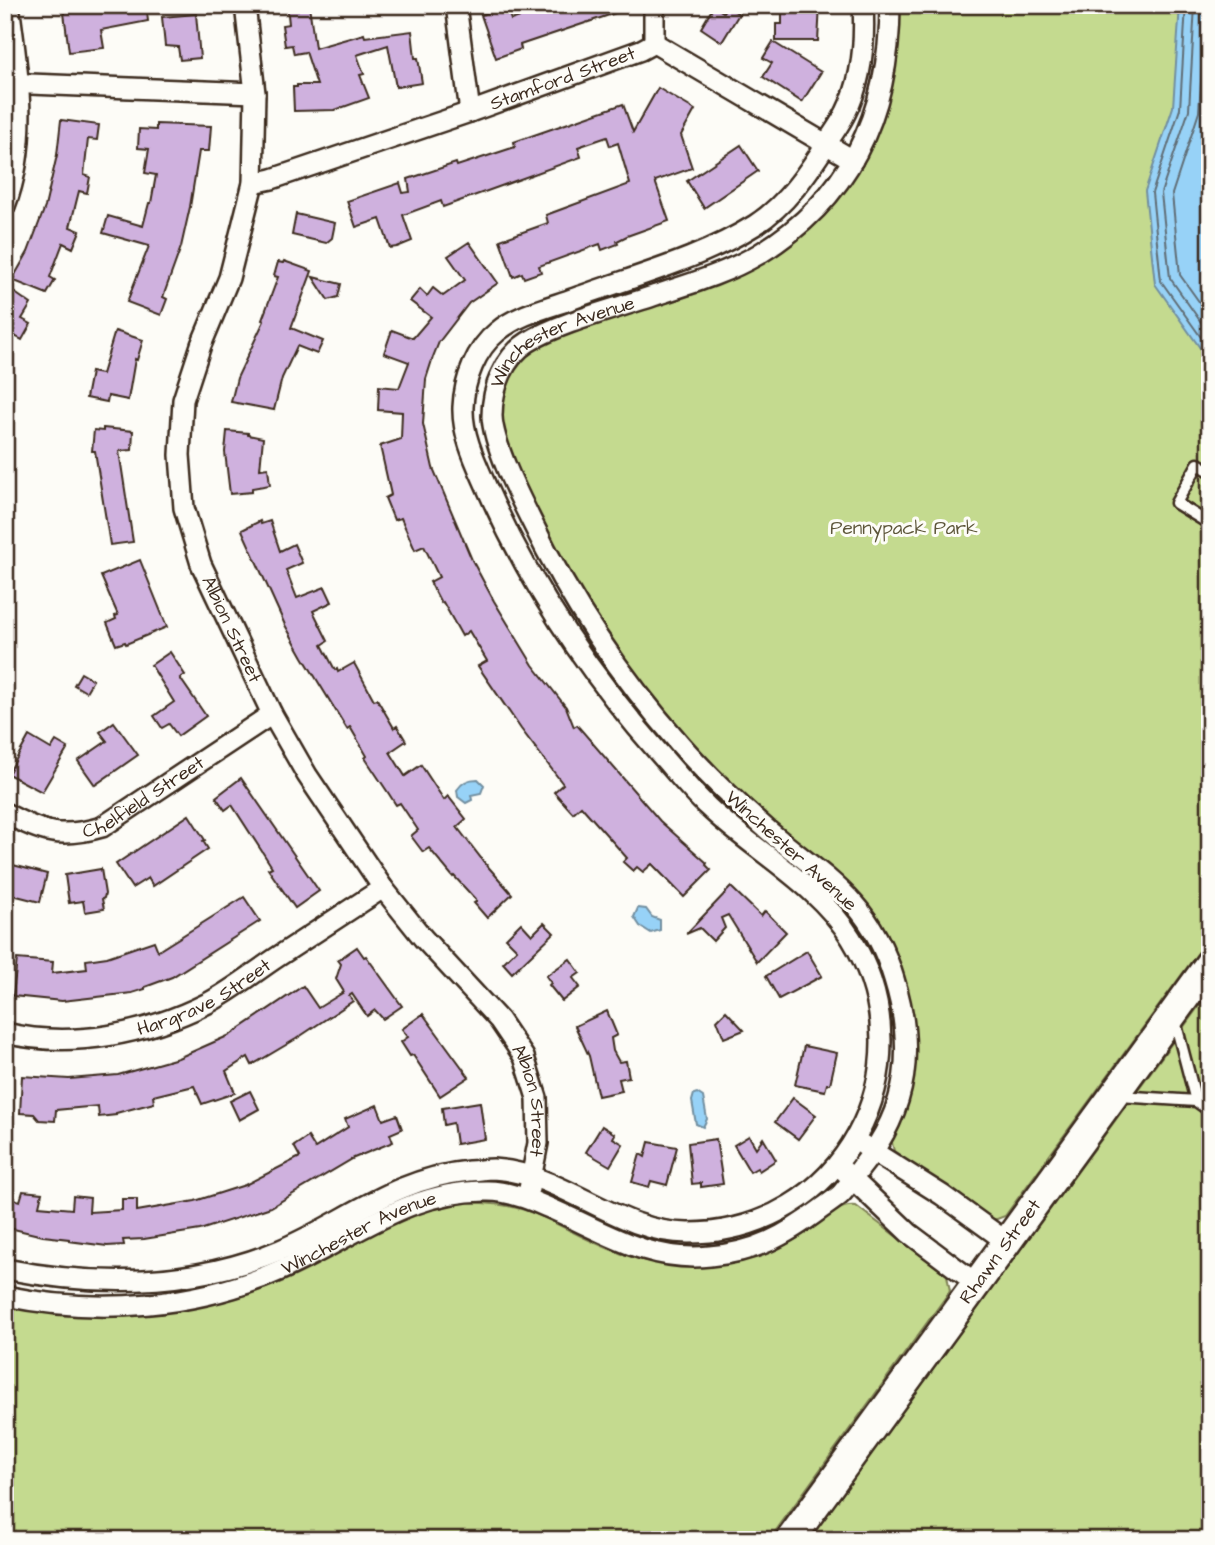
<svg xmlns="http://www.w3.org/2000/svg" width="1215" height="1545" viewBox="0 0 1215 1545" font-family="'Architects Daughter',sans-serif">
<rect width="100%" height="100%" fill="#fdfcf7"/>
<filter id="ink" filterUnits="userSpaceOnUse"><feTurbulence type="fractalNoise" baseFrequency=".0143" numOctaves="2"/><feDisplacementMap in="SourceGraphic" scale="14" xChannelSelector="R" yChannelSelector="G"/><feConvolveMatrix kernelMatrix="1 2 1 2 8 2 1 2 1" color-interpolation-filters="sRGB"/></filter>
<g filter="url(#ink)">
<g fill="#c4da8f" stroke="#808256" stroke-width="2">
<polygon points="895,5 1210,5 1210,936 1005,1216 997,1219 985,1219 894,1151 891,1139 895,1133 911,1079 913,1024 899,962 892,947 853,888 748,802 681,734 595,623 509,458 497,401 513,366 538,345 706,286 845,181"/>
<polygon points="1210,991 1210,1540 808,1540"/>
<path d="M462,1202c23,1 46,2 68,10 14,4 26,12 39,18 41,21 80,38 127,36 38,-1 79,-12 111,-34 14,-9 31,-29 49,-26l91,69 3,16 -181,249h-764v-236c37,4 75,11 112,11 61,0 125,-14 180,-40 33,-15 61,-38 93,-52 23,-11 47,-17 72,-21z"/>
</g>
<g fill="#97d2f7" stroke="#728fa0" stroke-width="2">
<polygon points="1180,5 1210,5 1210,362 1155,284 1145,191 1173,107"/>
<path d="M478,779l6,6 -3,8 -10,2 1,5 -6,3 -8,-6 -1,-7c5,-8 11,-11 21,-11z"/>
<polygon points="638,908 646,909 652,917 660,920 660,930 651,933 640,926 634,917"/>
<polygon points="697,1093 703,1097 707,1119 703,1127 696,1124 692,1101 694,1094"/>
</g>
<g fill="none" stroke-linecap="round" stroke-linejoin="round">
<g stroke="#606d75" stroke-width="2">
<polyline points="1186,5 1180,109 1152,193 1161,281 1210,350"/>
<polyline points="1195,5 1189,110 1161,193 1170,278 1210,335"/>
<polyline points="1206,5 1199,112 1172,194 1180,275 1210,317"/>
</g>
</g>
<g fill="#cfb1de" stroke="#3b2a1e" stroke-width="2">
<polygon points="63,5 146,5 148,21 101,30 104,48 69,52"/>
<polygon points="287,5 309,5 315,48 364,34 365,37 412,31 415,58 418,58 422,83 396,87 388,45 357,55 364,74 360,75 369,98 335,110 294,111 293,87 297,87 297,85 317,85 306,52 294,54 292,45 285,46 282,25 289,24"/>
<polygon points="556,5 629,5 630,8 520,45 521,49 496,58 481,15 506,6 511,20"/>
<polygon points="793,5 820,5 818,41 776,41 776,24 782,24 782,11 794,10"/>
<polygon points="714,6 723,12 727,6 739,14 722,42 701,28"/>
<polygon points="196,14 200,58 180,60 178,47 165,46 162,17"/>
<polygon points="773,42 821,72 802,102 763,77 772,63 763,58"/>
<polygon points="658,88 695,110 681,135 692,168 655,181 669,221 627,236 617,241 618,244 602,250 600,244 539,266 541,272 524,278 522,273 513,277 500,240 548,223 546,215 630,184 618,143 610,146 607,137 578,147 581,157 443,207 441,201 403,215 412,241 397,247 390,248 380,219 356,227 347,201 400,183 403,193 410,192 408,179 456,163 457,166 515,147 514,142 623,104 633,132"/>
<polygon points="61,120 99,125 97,140 88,139 84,175 90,177 87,193 79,191 70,227 80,231 73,248 63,243 50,277 55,280 47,294 12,280 28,252 45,207 57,155"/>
<polygon points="156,124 211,126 209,151 199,151 190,207 181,247 163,297 167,299 161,315 127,302 149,246 103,233 108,216 143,226 149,203 151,203 156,175 145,173 149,149 138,148 139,129 156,130"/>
<polygon points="741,145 758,171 704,208 687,181"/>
<polygon points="296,214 335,223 332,238 326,243 292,235"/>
<polygon points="469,242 498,283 469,303 439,342 433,357 426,379 423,424 433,468 472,560 494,601 533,665 566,707 574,727 577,725 660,821 707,863 706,865 711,870 684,897 652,864 643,872 637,867 633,871 623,862 627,858 581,806 573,813 554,792 563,784 521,729 478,666 487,661 469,631 462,636 443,602 441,603 430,582 439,577 424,546 415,550 401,518 394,520 385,498 391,495 380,446 401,439 402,412 378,410 379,386 399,388 409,362 384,353 392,330 413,338 431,317 410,301 420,289 427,296 433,288 443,296 465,280 448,256"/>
<polygon points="284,261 312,271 291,328 323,341 317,354 297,346 282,378 274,410 231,402 237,378 264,321 262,320 278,277 274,276 278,262 283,263"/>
<polygon points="313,277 341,284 338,297 328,300"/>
<polygon points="5,286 31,304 22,319 31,324 22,340 5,331"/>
<polygon points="115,331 143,340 137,360 135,359 128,400 108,396 107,402 86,398 91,372 102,374"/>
<polygon points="103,428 133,431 132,450 119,451 133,542 110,545 95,451 92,451 94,430 103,431"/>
<polygon points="227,431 248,433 248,435 263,438 260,469 268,468 270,485 252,488 252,492 230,494 225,452"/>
<polygon points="260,521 261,524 270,521 280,551 294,544 302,563 286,570 297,598 325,587 332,602 313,611 328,641 322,645 335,670 337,669 338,672 354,663 374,700 377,699 394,728 397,726 406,741 390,752 405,776 421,765 444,800 448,796 466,819 457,827 484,862 512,894 487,918 474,903 477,901 454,876 453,877 429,848 423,852 411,836 418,830 400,803 396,805 389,794 365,758 367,756 350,727 347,729 303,657 285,625 242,530"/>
<polygon points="140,560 167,627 126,644 125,642 116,645 107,623 116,619 115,616 118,615 101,576"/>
<polygon points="170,652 185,675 180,678 206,716 178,736 169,724 162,728 154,716 174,702 151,665"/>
<polygon points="81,673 93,680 86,692 74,685"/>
<polygon points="114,722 138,755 95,785 78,761 107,741 100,732"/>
<polygon points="29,736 51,749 56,741 68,748 42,792 8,774"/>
<polygon points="241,778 319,891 295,908 268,869 272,867 232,805 225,810 216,797"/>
<polygon points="189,815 205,840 203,841 208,849 153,886 148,878 132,888 116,864"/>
<polygon points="13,865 47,874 40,902 5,893"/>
<polygon points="101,869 105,894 104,898 102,899 104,909 85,912 83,901 69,903 65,875"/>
<polygon points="731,887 761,916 765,911 786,932 757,962 728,915 721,918 725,928 713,941 700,928 686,934"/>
<polygon points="244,897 260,921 172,977 145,987 145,989 132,993 62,1001 13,996 17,959 53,962 52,973 87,969 86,960 107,957 154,941 158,951"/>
<polygon points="521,923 532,935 544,923 554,933 512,973 503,963 517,949 506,938"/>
<polygon points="357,947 364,957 366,956 402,1006 383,1019 375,1010 367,1016 352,994 349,996 353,1001 296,1039 252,1065 248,1057 226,1071 235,1093 202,1104 194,1086 153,1096 154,1103 116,1113 116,1115 99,1117 98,1106 56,1110 55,1121 39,1120 34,1114 20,1113 22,1076 69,1079 118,1075 178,1058 230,1035 303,986 318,1008 344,992 336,979 341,964 338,960"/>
<polygon points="807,951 822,976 779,999 766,976"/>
<polygon points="570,959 580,973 573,978 580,987 562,1001 549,985 551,983 546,976"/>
<polygon points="607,1011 617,1035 611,1038 613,1051 619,1062 626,1061 629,1077 619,1079 622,1091 598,1096 589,1056 575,1026"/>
<polygon points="726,1011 744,1030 724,1038 717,1020"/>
<polygon points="423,1014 469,1077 440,1096 413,1055 410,1056 401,1042 408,1037 402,1029"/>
<polygon points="804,1046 837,1053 830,1084 827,1084 825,1091 795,1085"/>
<polygon points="250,1091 259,1109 239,1120 230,1101"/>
<polygon points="793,1098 816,1115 798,1139 775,1122"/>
<polygon points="480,1102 485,1139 456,1144 453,1123 444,1125 442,1108"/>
<polygon points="377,1105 383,1120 397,1115 402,1129 390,1134 393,1142 354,1158 271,1207 200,1230 144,1239 123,1240 124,1245 107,1246 69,1241 69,1239 43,1236 5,1227 5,1197 20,1201 23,1191 42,1193 39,1206 72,1209 73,1196 90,1198 89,1212 122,1210 122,1199 137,1199 137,1211 195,1201 245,1185 300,1157 294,1146 308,1137 315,1148 348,1127 345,1119"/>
<polygon points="602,1126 615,1134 613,1138 623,1144 610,1166 586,1152"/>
<polygon points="749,1136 756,1148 763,1138 776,1160 759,1171 757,1168 750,1172 734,1145"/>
<polygon points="716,1139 723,1184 701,1187 701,1183 692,1184 688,1143"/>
<polygon points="649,1142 677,1147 667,1185 651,1181 649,1187 632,1182 640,1154 645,1157"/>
</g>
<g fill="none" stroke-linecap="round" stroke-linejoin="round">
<g stroke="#3b2a1e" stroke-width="15">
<g id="lane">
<polyline points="1210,471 1198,464 1176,503 1210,524"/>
<polyline points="1175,1021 1196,1101"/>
<polyline points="1119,1096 1196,1101 1210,1111"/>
</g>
</g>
<g stroke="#3b2a1e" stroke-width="24">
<g id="street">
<path id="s1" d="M245,5l10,88 -2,90 -24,95 -28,67 -18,55 -3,55 4,53 17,56 71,150 35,61 76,113 40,50 76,82 25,37 13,41 1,45 -9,46"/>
<polyline points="456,5 470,112"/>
<polyline points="654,5 654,43"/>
<polyline points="654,43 853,160"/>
<polyline points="5,83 255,93"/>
<path id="s2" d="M253,183l19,-4 198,-67 171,-62 13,-7"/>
<path d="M5,206c25,-65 13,-134 4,-201"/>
<path id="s3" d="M5,813c37,20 56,26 97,14l170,-113"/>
<path id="s4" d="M5,1033c68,16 141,1 203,-30 25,-13 48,-32 71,-47 35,-23 69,-45 104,-68"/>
<polyline points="863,1145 942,1195 1007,1242"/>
<polyline points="843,1170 909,1233 977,1284"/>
<path d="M5,1269c93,18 187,18 275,-19 66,-28 114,-72 189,-79 8,0 16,-2 24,-2 71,4 124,64 195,64 154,0 243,-165 163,-295 -33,-54 -98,-88 -143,-131 -18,-17 -33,-36 -49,-54 -70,-79 -129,-168 -172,-265 -11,-25 -25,-53 -24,-81 1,-27 13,-58 34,-75 21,-18 53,-25 78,-34 60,-22 126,-39 180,-73 31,-20 52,-51 72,-82 6,-10 14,-20 19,-31 16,-31 19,-72 17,-107"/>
<path id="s5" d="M5,1296c93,19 192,12 278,-27 69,-30 125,-79 205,-78 20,0 41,8 59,16 55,23 100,56 163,49 46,-4 75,-20 111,-47 4,-3 16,-11 20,-15 8,-9 15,-20 22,-29 46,-57 52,-118 31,-186 -8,-27 -22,-55 -40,-75 -25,-28 -57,-49 -85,-73 -31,-27 -61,-55 -88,-86 -60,-68 -111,-144 -150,-225 -13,-26 -38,-76 -39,-104 0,-28 12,-59 36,-74 32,-20 91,-34 128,-47 34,-11 71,-22 103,-41 92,-56 131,-143 131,-249"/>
</g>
</g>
<g stroke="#3b2a1e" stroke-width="33">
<g id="secondary">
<path id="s6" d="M790,1540l420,-577"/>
</g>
</g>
<use href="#lane" stroke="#fdfcf7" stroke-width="10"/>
<use href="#street" stroke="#fdfcf7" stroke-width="19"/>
<use href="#secondary" stroke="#fdfcf7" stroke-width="28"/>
</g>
</g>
<g text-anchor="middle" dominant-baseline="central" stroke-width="6" stroke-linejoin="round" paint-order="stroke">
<g font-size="19" fill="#3b2a1e" stroke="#fdfcf7">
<text stroke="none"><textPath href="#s2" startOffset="327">Stamford Street</textPath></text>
<text stroke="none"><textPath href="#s5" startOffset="1939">Winchester Avenue</textPath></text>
<text stroke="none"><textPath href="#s1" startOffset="646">Albion Street</textPath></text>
<text stroke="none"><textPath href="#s3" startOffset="152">Chelfield Street</textPath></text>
<text transform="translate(791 851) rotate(42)">Winchester Avenue</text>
<text stroke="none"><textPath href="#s4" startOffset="208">Hargrave Street</textPath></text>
<text stroke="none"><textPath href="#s1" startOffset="1211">Albion Street</textPath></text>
<text stroke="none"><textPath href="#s5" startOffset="368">Winchester Avenue</textPath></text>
<text stroke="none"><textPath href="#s6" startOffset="357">Rhawn Street</textPath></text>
</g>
<g font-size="19" fill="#5d563a" stroke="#fdfcf7">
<text x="904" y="528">Pennypack Park</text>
</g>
</g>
<rect width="1215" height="1545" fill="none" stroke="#fdfcf7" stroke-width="28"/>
<rect x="14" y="14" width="1187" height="1517" fill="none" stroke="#3b2a1e" stroke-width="2.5" filter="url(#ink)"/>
</svg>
